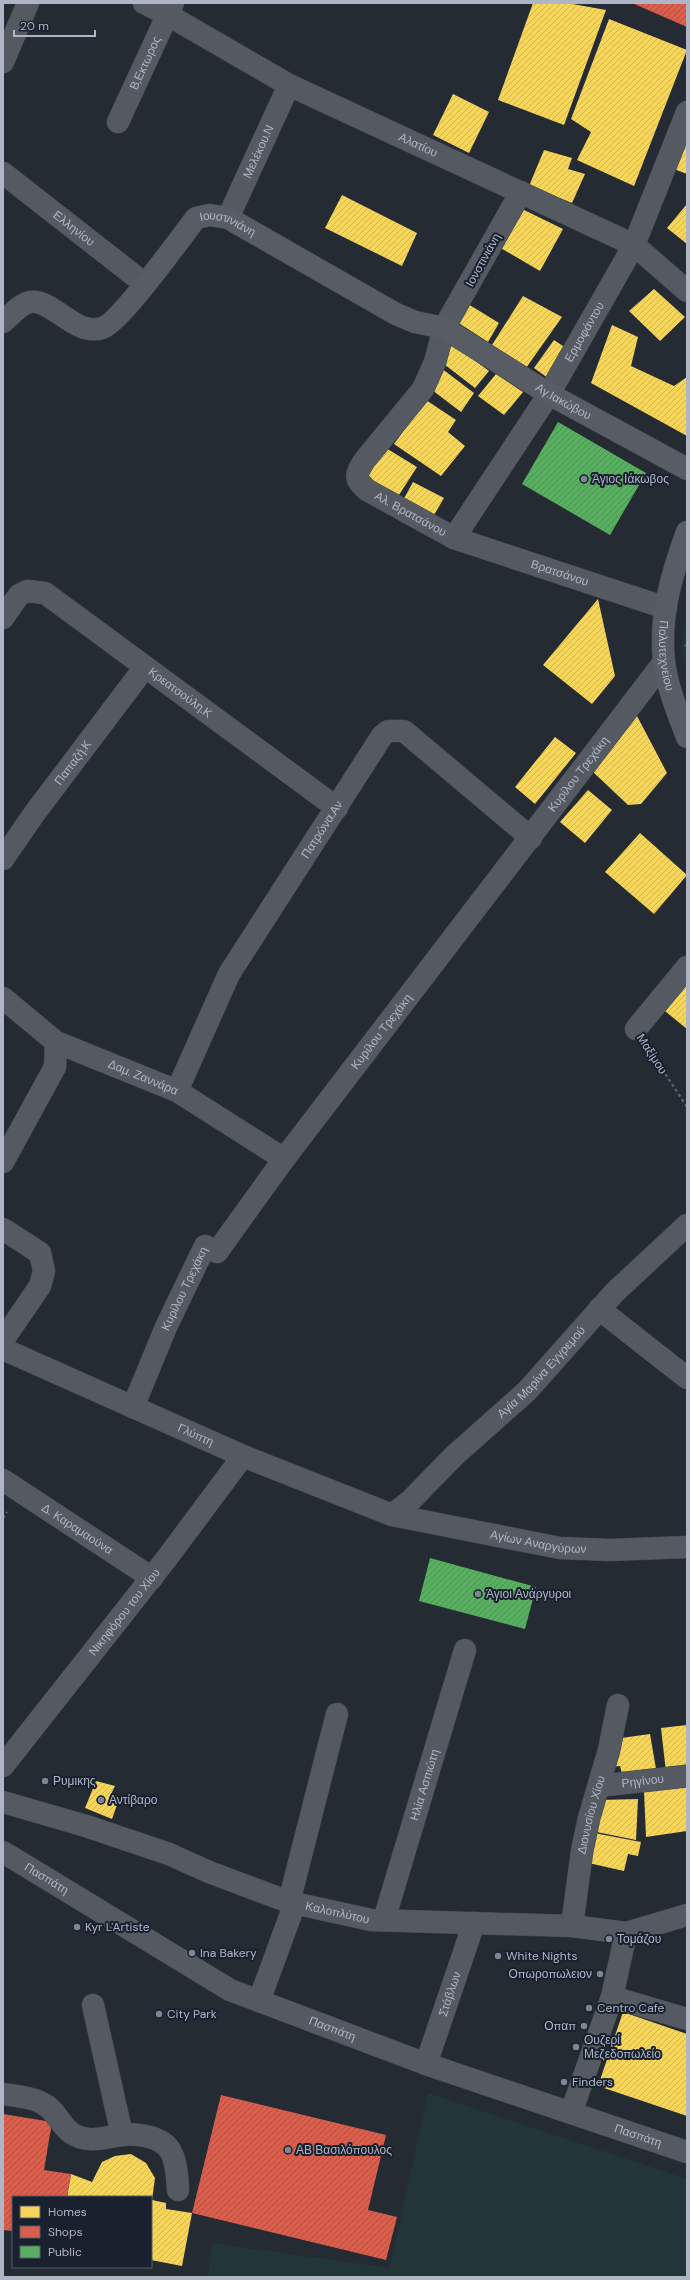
<svg xmlns="http://www.w3.org/2000/svg" width="690" height="2280" viewBox="0 0 690 2280" font-family="'DM Sans',sans-serif">
<defs>
<pattern id="forest-firs" width="22" height="20" patternUnits="userSpaceOnUse"><rect width="22" height="20" fill="#223539"/><path d="M5 1l3.5 6h-7zM16 11l3.5 6h-7z" fill="#405054"/></pattern>
<pattern id="homes-hatch" width="6" height="6" patternUnits="userSpaceOnUse"><rect width="6" height="6" fill="#f6d55c"/><path d="M-1 1l2-2M0 6l6-6M5 7l2-2" fill="none" stroke="#cfb555"/></pattern>
<pattern id="shops-hatch" width="6" height="6" patternUnits="userSpaceOnUse"><rect width="6" height="6" fill="#d6604d"/><path d="M-1 1l2-2M0 6l6-6M5 7l2-2" fill="none" stroke="#a55448"/></pattern>
<pattern id="public-hatch" width="6" height="6" patternUnits="userSpaceOnUse"><rect width="6" height="6" fill="#5aae61"/><path d="M-1 1l2-2M0 6l6-6M5 7l2-2" fill="none" stroke="#509058"/></pattern>
</defs>
<rect width="100%" height="100%" fill="#252b33"/>
<polygon fill="#223539" points="428,2093 687,2179 687,2277 208,2277 212,2243 390,2268"/>
<polygon fill="url(#forest-firs)" points="687,620 687,668 681,648"/>
<g fill="url(#homes-hatch)">
<polygon points="533,3 567,3 606,10 564,125 498,100"/>
<polygon points="609,19 687,50 634,186 577,160 591,132 571,119"/>
<polygon points="453,94 489,112 469,153 433,135"/>
<polygon points="687,130 687,174 671,168"/>
<polygon points="544,150 572,158 568,169 585,174 572,203 529,186"/>
<polygon points="342,195 417,233 402,266 325,228"/>
<polygon points="687,204 687,244 667,228"/>
<polygon points="520,208 563,229 540,271 499,247"/>
<polygon points="654,289 685,317 660,341 629,311"/>
<polygon points="523,296 562,317 526,368 492,345"/>
<polygon points="468,304 499,323 488,342 457,322"/>
<polygon points="612,325 638,337 631,366 674,386 687,377 687,436 591,383"/>
<polygon points="554,340 569,350 552,381 534,368"/>
<polygon points="453,344 489,371 475,388 440,361"/>
<polygon points="441,368 474,393 461,412 428,387"/>
<polygon points="496,374 523,392 504,415 478,396"/>
<polygon points="426,400 456,420 448,432 465,446 441,476 394,444"/>
<polygon points="381,445 417,467 397,498 359,477"/>
<polygon points="413,482 444,498 431,520 401,504"/>
<polygon points="598,599 615,676 592,704 543,665"/>
<polygon points="637,716 667,773 641,804 628,805 593,772"/>
<polygon points="555,737 576,753 535,804 515,787"/>
<polygon points="588,790 612,810 585,843 560,822"/>
<polygon points="640,833 687,875 654,914 605,872"/>
<polygon points="687,973 687,1029 660,1007"/>
<polygon points="687,1725 687,1770 666,1772 661,1728"/>
<polygon points="650,1734 656,1769 622,1774 620,1766 611,1767 614,1739"/>
<polygon points="96,1781 115,1786 109,1798 118,1802 112,1819 85,1808"/>
<polygon points="687,1787 687,1831 646,1837 644,1791"/>
<polygon points="638,1799 636,1840 592,1831 600,1800"/>
<polygon points="589,1832 641,1842 638,1856 628,1854 624,1871 584,1862"/>
<polygon points="623,2012 687,2034 687,2116 598,2086"/>
<polygon points="131,2154 146,2163 155,2178 152,2200 166,2203 166,2209 192,2213 182,2266 151,2260 151,2197 67,2197 71,2174 92,2182 102,2162 115,2156"/>
</g>
<g fill="url(#shops-hatch)">
<polygon points="632,3 687,3 687,27"/>
<polygon points="221,2095 386,2135 368,2210 397,2217 386,2260 192,2213"/>
<polygon points="3,2114 52,2122 44,2170 71,2174 67,2197 13,2197 13,2231 3,2230"/>
</g>
<g fill="url(#public-hatch)">
<polygon points="558,422 646,473 610,535 522,484"/>
<polygon points="430,1558 536,1587 525,1629 419,1601"/>
</g>
<g fill="none" stroke-linecap="round" stroke-linejoin="round">
<g stroke="#43474e" stroke-width="23">
<g id="minor">
<path id="s1" d="M144,3l24,12 121,70 345,160 53,46"/>
<polyline points="3,62 28,3"/>
<path id="s2" d="M118,122l55,-119"/>
<path id="s3" d="M3,173l142,111"/>
<path id="s4" d="M521,192l-77,136 -9,34 -12,27 -59,72c-9,15 -10,17 3,29l87,48 212,70"/>
<path id="s5" d="M228,218l61,-133"/>
<path id="s6" d="M454,538l95,-144 85,-149 53,-133"/>
<path id="s7" d="M3,618l16,-23 8,-4 18,2 292,215"/>
<path id="s8" d="M3,859l31,-45 111,-147"/>
<path id="s9" d="M3,998l53,44 121,49 107,68"/>
<polyline points="636,1029 687,967"/>
<path id="s10" d="M177,1091l52,-117 153,-238 6,-5h16l127,107"/>
<polyline points="3,1162 55,1067 56,1042"/>
<polyline points="3,1229 40,1253 44,1271 40,1286 3,1340"/>
<polyline points="599,1309 687,1378"/>
<path id="s11" d="M3,1349l240,107 149,59 168,33 50,2 77,-3"/>
<path id="s12" d="M133,1407l33,-80 39,-81 12,6 67,-93 380,-497"/>
<path id="s13" d="M3,1480l149,98"/>
<path id="s14" d="M392,1515l18,-14 45,-46 72,-64 88,-99 72,-67"/>
<path id="s15" d="M3,1766l164,-208 76,-102"/>
<path id="s16" d="M599,1786l88,-10"/>
<path id="s17" d="M3,1802l83,24 83,28 40,18 80,30 82,18 201,6 54,7 61,-18"/>
<path id="s18" d="M3,1852l227,138 196,74 261,88"/>
<polyline points="289,1902 337,1714"/>
<path id="s19" d="M384,1920l81,-270"/>
<path id="s20" d="M572,1926l10,-75 7,-33 20,-68 9,-45"/>
<polyline points="612,1997 687,2019"/>
<polyline points="259,2001 295,1903"/>
<polyline points="93,2005 122,2135"/>
<path id="s21" d="M426,2064l48,-141"/>
<path d="M3,2094c12,2 28,3 39,9 17,8 18,27 37,34 15,5 27,0 42,-2 15,-2 42,1 50,17 6,11 6,25 7,38"/>
<polyline points="571,2113 612,1997 626,1933"/>
</g>
</g>
<g stroke="#424850" stroke-width="23">
<g id="major">
<path id="s22" d="M3,322c7,-6 17,-18 27,-20 22,-4 45,35 72,26 18,-5 79,-91 94,-110l14,-3 18,3 168,96 19,8 29,6 105,66 138,75"/>
<path id="s23" d="M687,532c-15,41 -28,84 -23,129 3,26 14,52 23,76"/>
</g>
</g>
<g stroke="#585e65" stroke-width="2.5" stroke-dasharray="3 3" stroke-linecap="butt">
<polyline points="649,1049 687,1107"/>
<polyline points="3,1518 7,1512"/>
</g>
<use href="#minor" stroke="#555a62" stroke-width="22"/>
<use href="#major" stroke="#585c64" stroke-width="22"/>
</g>
<g fill="#7e8593" stroke="#19212e" stroke-width="1.5">
<circle cx="584" cy="479" r="4"/>
<circle cx="478" cy="1594" r="4"/>
<circle cx="45" cy="1781" r="4"/>
<circle cx="101" cy="1800" r="4"/>
<circle cx="77" cy="1927" r="4"/>
<circle cx="609" cy="1939" r="4"/>
<circle cx="192" cy="1953" r="4"/>
<circle cx="498" cy="1956" r="4"/>
<circle cx="600" cy="1974" r="4"/>
<circle cx="589" cy="2008" r="4"/>
<circle cx="159" cy="2014" r="4"/>
<circle cx="584" cy="2026" r="4"/>
<circle cx="576" cy="2047" r="4"/>
<circle cx="564" cy="2082" r="4"/>
<circle cx="288" cy="2150" r="4"/>
</g>
<g text-anchor="middle" dominant-baseline="central" stroke-width="4" stroke-linejoin="round" paint-order="stroke">
<g font-size="12" fill="#aeb6c6" stroke="#19212e">
<text stroke="none"><textPath href="#s2" startOffset="65">Β,Εκτωρος</textPath></text>
<text stroke="none"><textPath href="#s1" startOffset="309">Αλατίου</textPath></text>
<text stroke="none"><textPath href="#s5" startOffset="73">Μελέκου.Ν</textPath></text>
<text stroke="none"><textPath href="#s22" startOffset="292">Ιουστινιάνη</textPath></text>
<text stroke="none"><textPath href="#s3" startOffset="90">Ελληνίου</textPath></text>
<text transform="translate(483 260) rotate(-61)">Ιονστινιάνη</text>
<text stroke="none"><textPath href="#s6" startOffset="244">Ερμοφάντου</textPath></text>
<text stroke="none"><textPath href="#s22" startOffset="675">Αγ.Ιακώβου</textPath></text>
<text stroke="none"><textPath href="#s4" startOffset="398">Αλ. Βρατσάνου</textPath></text>
<text stroke="none"><textPath href="#s4" startOffset="559">Βρατσάνου</textPath></text>
<text stroke="none"><textPath href="#s23" startOffset="127">Πολυτεχνείου</textPath></text>
<text stroke="none"><textPath href="#s7" startOffset="223">Κρεατσούλη.Κ</textPath></text>
<text stroke="none"><textPath href="#s8" startOffset="119">Παπαζή.Κ</textPath></text>
<text stroke="none"><textPath href="#s12" startOffset="789">Κυρίλου Τρεχάκη</textPath></text>
<text stroke="none"><textPath href="#s10" startOffset="300">Πατρώνα.Αν</textPath></text>
<text stroke="none"><textPath href="#s12" startOffset="465">Κυρίλου Τρεχάκη</textPath></text>
<text transform="translate(652 1054) rotate(57)">Μαξίμου</text>
<text stroke="none"><textPath href="#s9" startOffset="163">Δαμ. Ζαννάρα</textPath></text>
<text stroke="none"><textPath href="#s12" startOffset="129">Κυρίλου Τρεχάκη</textPath></text>
<text stroke="none"><textPath href="#s14" startOffset="207">Αγία Μαρίνα Εγγρεμού</textPath></text>
<text stroke="none"><textPath href="#s11" startOffset="211">Γλύπτη</textPath></text>
<text stroke="none"><textPath href="#s13" startOffset="89">Δ. Καραμαούνα</textPath></text>
<text stroke="none"><textPath href="#s11" startOffset="572">Αγίων Αναργύρων</textPath></text>
<text stroke="none"><textPath href="#s15" startOffset="196">Νικηφόρου του Χίου</textPath></text>
<text stroke="none"><textPath href="#s16" startOffset="44">Ρηγίνου</textPath></text>
<text stroke="none"><textPath href="#s19" startOffset="141">Ηλία Ασπιώτη</textPath></text>
<text stroke="none"><textPath href="#s20" startOffset="113">Διονυσίου Χίου</textPath></text>
<text stroke="none"><textPath href="#s18" startOffset="51">Πασπάτη</textPath></text>
<text stroke="none"><textPath href="#s17" startOffset="353">Καλοπλύτου</textPath></text>
<text stroke="none"><textPath href="#s21" startOffset="74">Στάβλων</textPath></text>
<text stroke="none"><textPath href="#s18" startOffset="375">Πασπάτη</textPath></text>
<text stroke="none"><textPath href="#s18" startOffset="699">Πασπάτη</textPath></text>
</g>
<g font-size="12" fill="#aeb6c6" stroke="#19212e" text-anchor="start">
<text x="592" y="479">Άγιος Ιάκωβος</text>
<text x="486" y="1594">Άγιοι Ανάργυροι</text>
<text x="53" y="1781">Ρυμικης</text>
<text x="109" y="1800">Αντίβαρο</text>
<text x="85" y="1927">Kyr L'Artiste</text>
<text x="617" y="1939">Τομάζου</text>
<text x="200" y="1953">Ina Bakery</text>
<text x="506" y="1956">White Nights</text>
<text x="592" y="1974" text-anchor="end">Οπωροπωλειον</text>
<text x="597" y="2008">Centro Cafe</text>
<text x="167" y="2014">City Park</text>
<text x="576" y="2026" text-anchor="end">Οπαπ</text>
<text x="584" y="2040">Ουζερί<tspan x="584" dy="14">Μεζεδοπωλείο</tspan></text>
<text x="572" y="2082">Finders</text>
<text x="296" y="2150">ΑΒ Βασιλόπουλος</text>
</g>
</g>
<rect width="690" height="2280" fill="none" stroke="#aeb6c6" stroke-width="8"/>
<rect x="12" y="2196" width="140" height="72" fill="#19212e" stroke="#555d6b"/>
<rect x="20" y="2206" width="20" height="12" fill="#f6d55c" stroke="#555d6b"/>
<text x="48" y="2216" font-size="12" fill="#aeb6c6">Homes</text>
<rect x="20" y="2226" width="20" height="12" fill="#d6604d" stroke="#555d6b"/>
<text x="48" y="2236" font-size="12" fill="#aeb6c6">Shops</text>
<rect x="20" y="2246" width="20" height="12" fill="#5aae61" stroke="#555d6b"/>
<text x="48" y="2256" font-size="12" fill="#aeb6c6">Public</text>
<path d="M14 30v6h81v-6" fill="none" stroke="#aeb6c6" stroke-width="2"/>
<text x="20" y="30" font-size="12" fill="#aeb6c6" stroke="#19212e" stroke-width="3" paint-order="stroke">20 m</text>
</svg>
